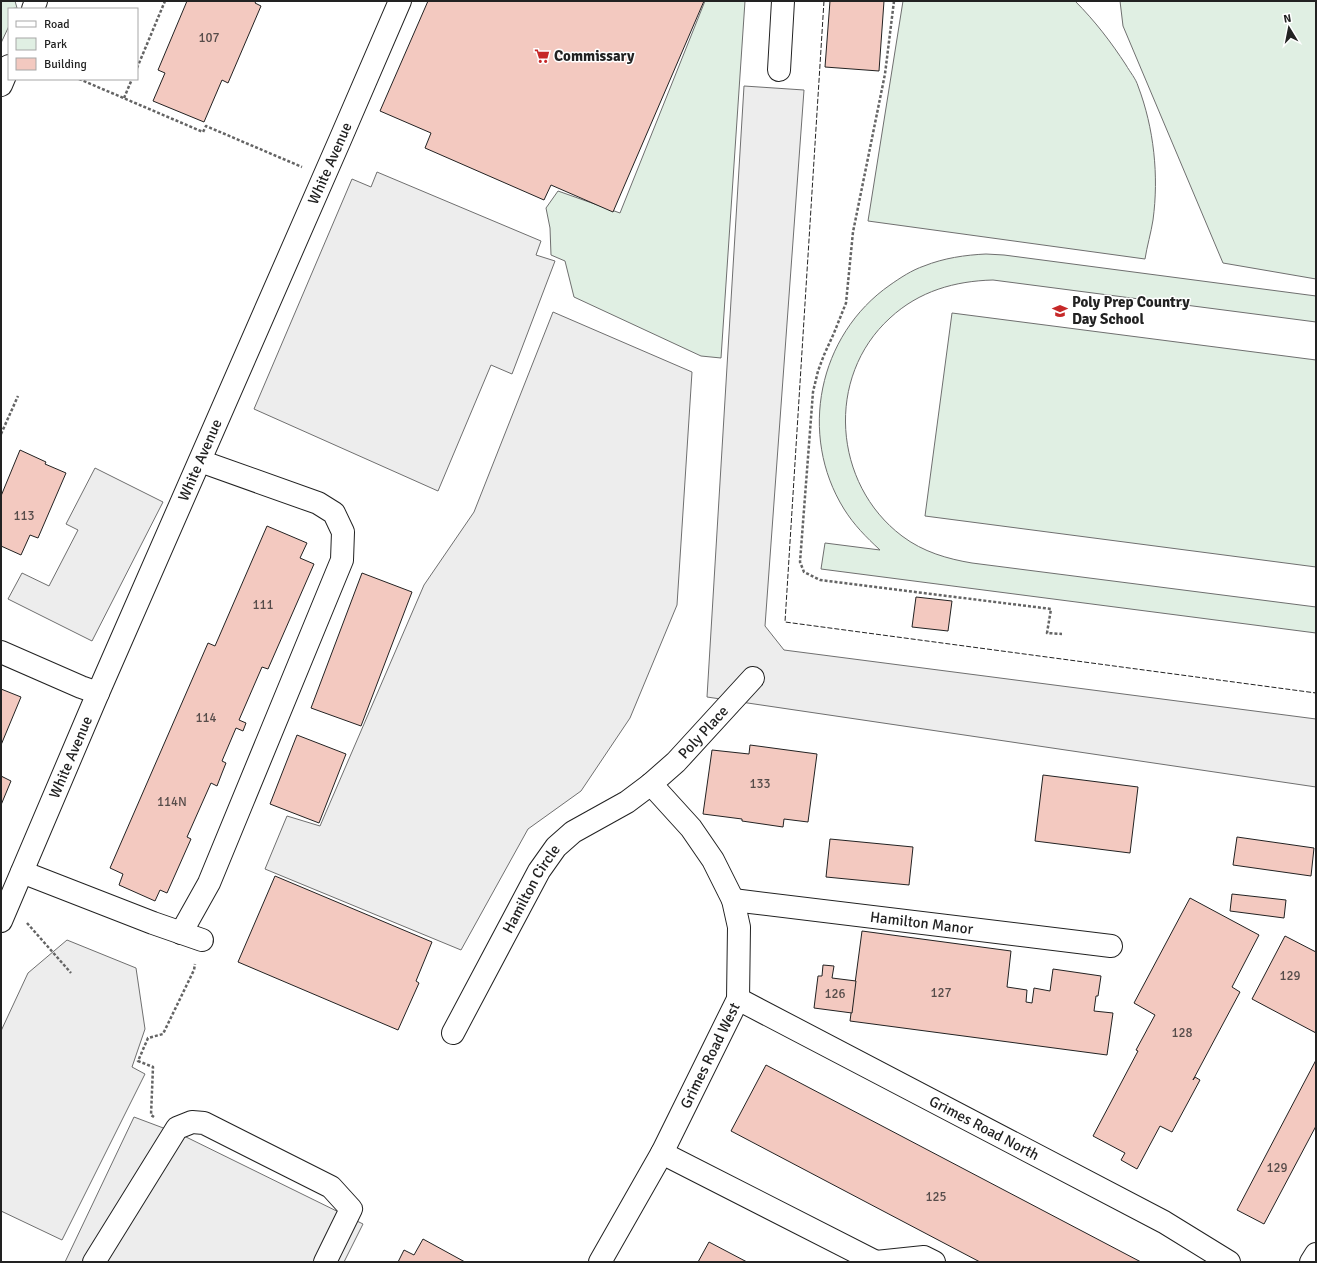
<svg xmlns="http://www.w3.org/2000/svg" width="1317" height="1263" viewBox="0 0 1317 1263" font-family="Signika,sans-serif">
<rect width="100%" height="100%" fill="#fff"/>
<g fill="#e0efe3" stroke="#6f6f6f">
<polygon points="1,1 15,1 17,8 9,9 9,26 1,43"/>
<polygon points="705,1 745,1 721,358 701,356 574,297 565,261 551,255 550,228 546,208 558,191 620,213"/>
<path d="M903,1h172c20,20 36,41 51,64 4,7 10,14 12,21 16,42 21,90 15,134 -2,13 -6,26 -8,39l-277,-38z"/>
<polygon points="1120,1 1316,1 1316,279 1223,263 1123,26"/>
<path d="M986,254l18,1 312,41v26l-323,-42c-38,1 -74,11 -103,38 -65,59 -57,166 12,218 21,16 46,23 70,27l344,44v26l-495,-64 4,-26 55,7c-14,-13 -26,-25 -36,-41 -46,-74 -26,-174 46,-224 10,-7 22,-15 34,-19 20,-8 41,-11 62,-12z"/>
<polygon points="952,313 1316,360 1316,567 925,516"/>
</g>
<g fill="#ededed" stroke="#6f6f6f">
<polygon points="744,86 804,90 765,626 784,650 1316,719 1316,787 707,697"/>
<polygon points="377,172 541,241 536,255 555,261 512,374 491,365 438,491 254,409 352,179 371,187"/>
<polygon points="553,312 692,372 677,605 630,718 581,791 528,829 461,950 265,869 287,816 320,826 424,585 474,512"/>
<polygon points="95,468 163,502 92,641 8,599 22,573 49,586 78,530 66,524"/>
<polygon points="67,940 136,968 145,1029 132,1067 145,1074 62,1240 1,1211 1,1031 28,973"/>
<polygon points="134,1117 182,1135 363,1224 344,1262 65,1262"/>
</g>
<g fill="#f3c9c0" stroke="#222">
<polygon points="187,1 256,1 255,3 261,6 228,83 222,80 204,122 153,101 165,73 158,70"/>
<polygon points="428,1 704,1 613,212 551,185 544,200 425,148 431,133 380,111"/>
<polygon points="830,1 884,1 879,71 825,67"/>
<polygon points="20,450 46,462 45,464 66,473 38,538 30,535 21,555 1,546 1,496"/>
<polygon points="267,526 307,543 300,558 314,564 268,669 262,667 239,720 246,723 243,731 236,728 222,761 226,763 222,773 217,786 211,783 187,837 191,839 167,893 160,890 155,901 119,885 123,874 110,868 208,643 215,646"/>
<polygon points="362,573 412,592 361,726 311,708"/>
<polygon points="916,597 952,601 948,631 912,627"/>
<polygon points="1,689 21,697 1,745"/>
<polygon points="297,735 346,754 319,823 270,804"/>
<polygon points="750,745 817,754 808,822 784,819 783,827 742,821 742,819 703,814 712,750 749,754"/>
<polygon points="1043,775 1138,787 1130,853 1035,841"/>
<polygon points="1,776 11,781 1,805"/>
<polygon points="1237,837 1314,848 1311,876 1233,865"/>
<polygon points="830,839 913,847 909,885 826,877"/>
<polygon points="275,876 432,942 416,981 419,983 398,1030 238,962"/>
<polygon points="1232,894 1286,900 1284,918 1230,911"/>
<polygon points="1190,898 1259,935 1232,987 1240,992 1193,1080 1195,1077 1200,1080 1172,1132 1160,1126 1137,1169 1121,1160 1125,1153 1093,1136 1138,1051 1136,1050 1155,1015 1134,1003"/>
<polygon points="862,931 1011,951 1007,987 1027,990 1026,1002 1032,1003 1034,988 1050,991 1053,969 1101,976 1098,996 1096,996 1094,1011 1113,1013 1107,1055 850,1021"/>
<polygon points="1285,936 1316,952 1316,1033 1252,999"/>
<polygon points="823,965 834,966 832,978 856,981 852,1013 814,1008 818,976 822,976"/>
<polygon points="1316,1060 1316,1126 1264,1224 1237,1210"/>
<polygon points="766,1065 1141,1262 980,1262 731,1131"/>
<polygon points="423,1239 465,1262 398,1262 404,1250 414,1255"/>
<polygon points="709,1242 747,1262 698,1262"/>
</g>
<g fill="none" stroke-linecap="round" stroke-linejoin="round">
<g stroke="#222" stroke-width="24">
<g id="minor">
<polyline points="33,9 36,1"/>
<polyline points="779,70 783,1"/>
<polyline points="1,85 9,66"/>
<polyline points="1,652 81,687 98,693"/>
<polyline points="22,872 153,923 202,940"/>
<path id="s1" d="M733,900l378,46"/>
<path id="s2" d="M1,921l97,-228 242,-553 60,-139"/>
<polyline points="181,933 209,883 342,560 343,532 334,513 318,503 200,461"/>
<path id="s3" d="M738,999l426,223 65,40"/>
<path id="s4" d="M453,1033l86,-162 17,-24 17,-15 54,-30 24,-18 25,-22 77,-84"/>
<polyline points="662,1153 876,1262"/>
<polyline points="94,1262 177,1128 192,1122 204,1123 331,1187 351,1209 325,1262"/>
<path id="s5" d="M600,1262l62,-109 76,-154 1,-72 -6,-27 -20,-40 -22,-32 -40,-44"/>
<polyline points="876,1262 924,1257 934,1262"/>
<polyline points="1311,1262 1316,1254"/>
</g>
</g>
<g stroke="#646464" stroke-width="2.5" stroke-dasharray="3 2" stroke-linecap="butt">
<polyline points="894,1 885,74 853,232 846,303 834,333 824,355 818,371 813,392 800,562 804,572 820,580 1051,609 1047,633 1062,634"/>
<polyline points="137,68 165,1"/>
<polyline points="79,79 203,132 206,126 302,167"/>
<polyline points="124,98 132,79"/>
<polyline points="1,434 18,396"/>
<polyline points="27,923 71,973"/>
<polyline points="154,1117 151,1115 153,1067 138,1061 148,1038 163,1034 194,970 195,964"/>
</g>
<use href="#minor" stroke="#fff" stroke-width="22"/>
<polyline stroke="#222" stroke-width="1" stroke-dasharray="5 2" stroke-linecap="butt" points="824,1 785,622 1316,693"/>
</g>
<defs>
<g id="supermarket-bare" transform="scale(1.2)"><path d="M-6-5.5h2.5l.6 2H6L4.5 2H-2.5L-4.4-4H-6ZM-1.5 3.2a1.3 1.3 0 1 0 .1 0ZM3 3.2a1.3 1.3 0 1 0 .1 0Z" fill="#c62828" stroke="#fff" stroke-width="2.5" paint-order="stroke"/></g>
<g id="school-bare" transform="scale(1.2)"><path d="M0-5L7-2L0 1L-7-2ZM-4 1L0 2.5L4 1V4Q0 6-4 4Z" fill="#c62828" stroke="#fff" stroke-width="2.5" paint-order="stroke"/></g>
</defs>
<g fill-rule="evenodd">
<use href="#supermarket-bare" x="542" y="56"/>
<use href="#school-bare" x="1060" y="311"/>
</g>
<g text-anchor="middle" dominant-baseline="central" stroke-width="3" stroke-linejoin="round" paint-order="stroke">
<g font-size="13" fill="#564c4a">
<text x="209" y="38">107</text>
<text x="24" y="516">113</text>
<text x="263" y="605">111</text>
<text x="206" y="718">114</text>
<text x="760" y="784">133</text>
<text x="172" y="802">114N</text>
<text x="1290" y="976">129</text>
<text x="941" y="993">127</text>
<text x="835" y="994">126</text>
<text x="1182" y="1033">128</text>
<text x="1277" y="1168">129</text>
<text x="936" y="1197">125</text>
</g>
<g font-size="15" font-weight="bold" fill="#222" stroke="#fff" text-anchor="start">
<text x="554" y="56">Commissary</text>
<text x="1072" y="302">Poly Prep Country<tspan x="1072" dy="17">Day School</tspan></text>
</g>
<g font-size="15" fill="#222" stroke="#fff">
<text stroke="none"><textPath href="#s2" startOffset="826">White Avenue</textPath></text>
<text stroke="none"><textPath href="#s2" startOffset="502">White Avenue</textPath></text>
<text stroke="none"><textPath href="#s4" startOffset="401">Poly Place</textPath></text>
<text stroke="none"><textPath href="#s2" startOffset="178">White Avenue</textPath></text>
<text stroke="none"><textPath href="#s4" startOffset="164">Hamilton Circle</textPath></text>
<text stroke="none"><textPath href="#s1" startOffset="190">Hamilton Manor</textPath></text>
<text stroke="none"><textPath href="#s5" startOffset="234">Grimes Road West</textPath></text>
<text stroke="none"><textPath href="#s3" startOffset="278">Grimes Road North</textPath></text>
</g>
</g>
<rect width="1317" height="1263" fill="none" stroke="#222222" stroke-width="4"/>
<rect x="8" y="8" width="130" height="72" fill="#ffffff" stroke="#a7a7a7"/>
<rect x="16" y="21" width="20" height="6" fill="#ffffff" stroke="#a7a7a7"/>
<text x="44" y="28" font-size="12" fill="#222222">Road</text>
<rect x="16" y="38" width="20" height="12" fill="#e0efe3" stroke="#a7a7a7"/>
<text x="44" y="48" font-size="12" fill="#222222">Park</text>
<rect x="16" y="58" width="20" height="12" fill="#f3c9c0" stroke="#a7a7a7"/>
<text x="44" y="68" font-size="12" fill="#222222">Building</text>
<g transform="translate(1289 28) rotate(350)" stroke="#ffffff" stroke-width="3" paint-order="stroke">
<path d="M0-3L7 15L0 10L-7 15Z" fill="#222222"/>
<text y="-6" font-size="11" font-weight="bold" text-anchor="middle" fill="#222222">N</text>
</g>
</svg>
